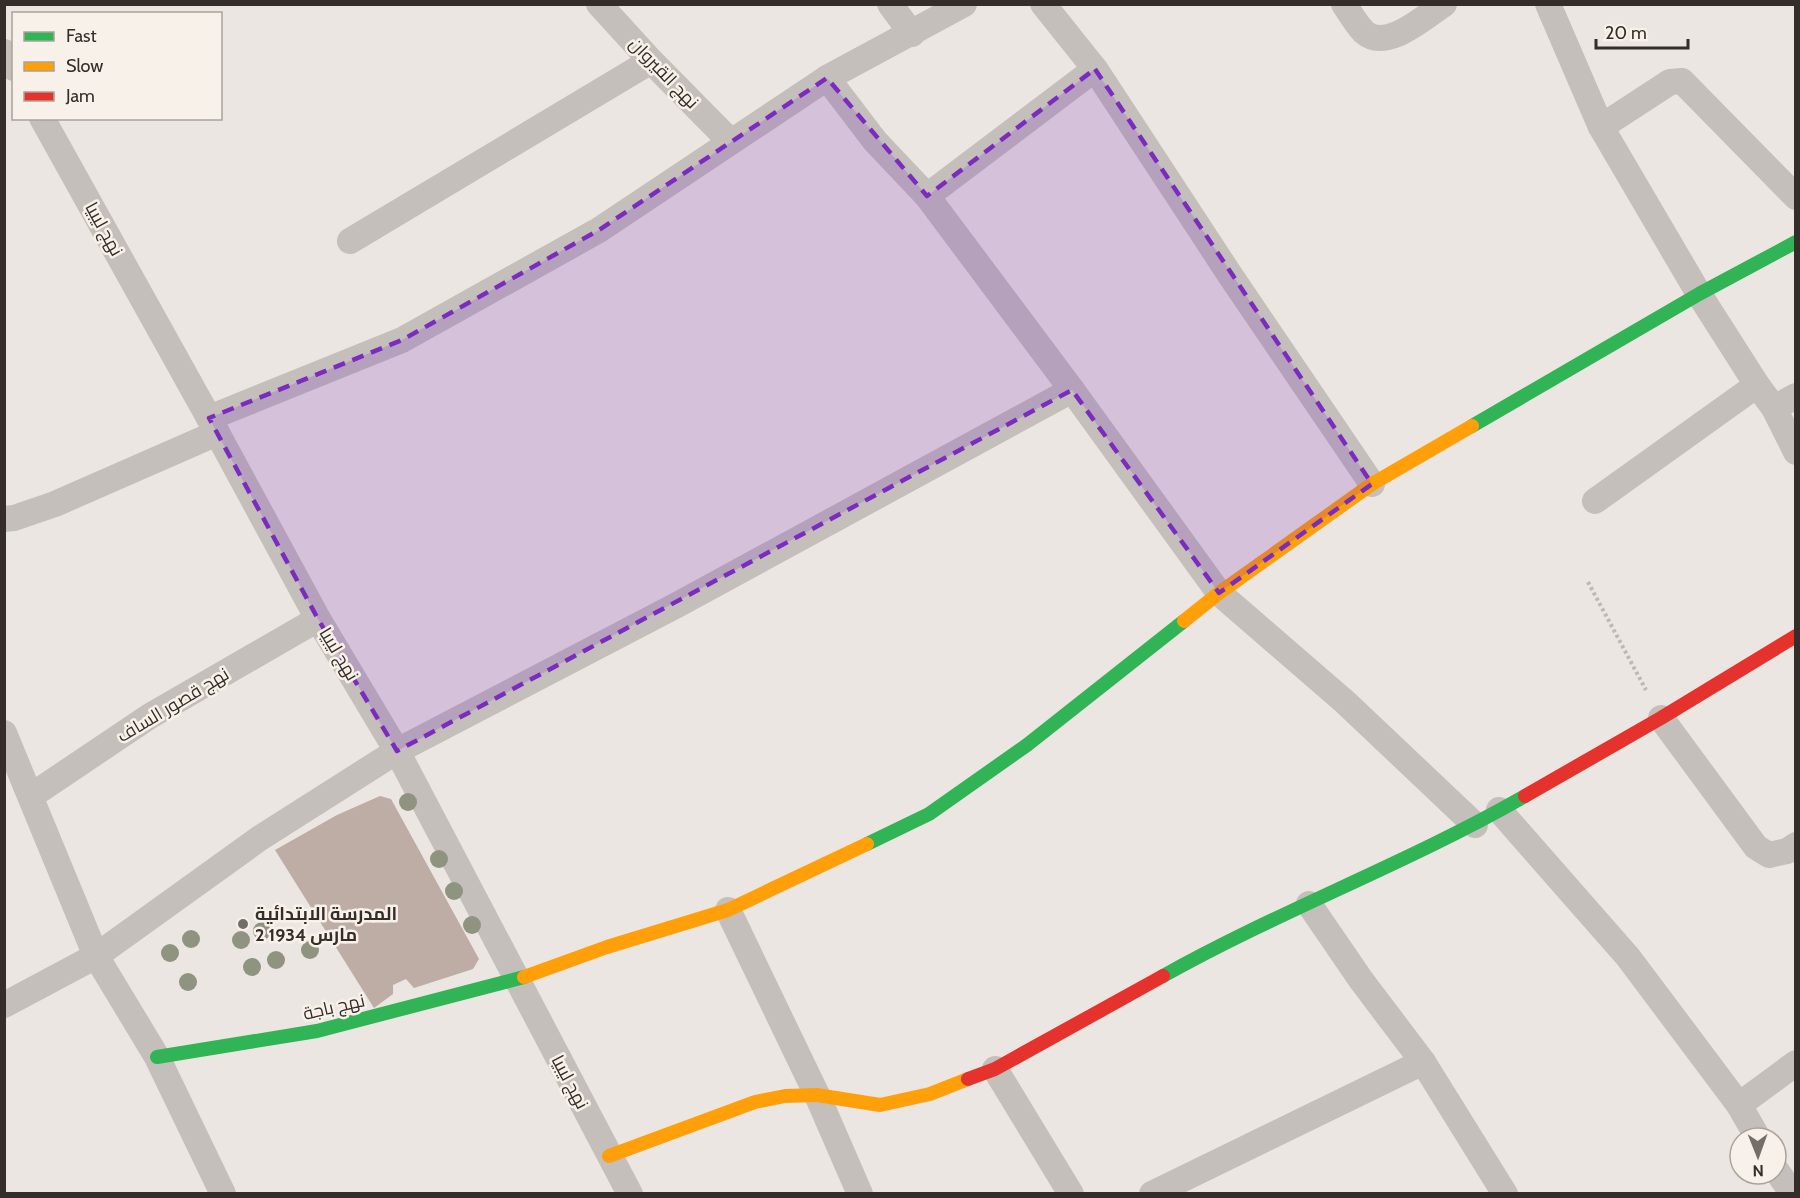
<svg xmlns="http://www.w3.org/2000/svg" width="1800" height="1198" viewBox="0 0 1800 1198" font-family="Cabin,Cairo,sans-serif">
<rect width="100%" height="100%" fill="#ebe6e1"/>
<polygon fill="#bdada5" points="380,796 391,799 479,959 473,969 414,988 406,979 393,985 393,994 374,1008 275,850 337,815"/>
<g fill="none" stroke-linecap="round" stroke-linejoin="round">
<polyline stroke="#bdb8b3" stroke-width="4" stroke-dasharray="3 3" stroke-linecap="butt" points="1588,582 1646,690"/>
<g stroke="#c4bfbb" stroke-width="26">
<polyline points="599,4 651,61 730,141"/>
<polyline points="890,4 912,34"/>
<polyline points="1043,4 1095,69 1230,275 1372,484"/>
<path d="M1344,4c6,9 12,20 20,28 22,20 60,-15 80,-28"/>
<polyline points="1548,4 1601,127 1699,294 1757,385 1774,408 1796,452"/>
<polyline points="4,52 14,68"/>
<polyline points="827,78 875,141 927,196 1072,390 1219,593 1345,702 1475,825"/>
<polyline points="42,118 209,418 318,619 397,751 630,1194"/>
<polyline points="1601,127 1670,82 1682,81 1796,197"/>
<polyline points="927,196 1095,69"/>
<polyline points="350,241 651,61"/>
<polyline points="1774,408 1796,396"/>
<polyline points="209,418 402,340 599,230 827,78 964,4"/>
<polyline points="1595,501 1757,385"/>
<polyline points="4,519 14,518 55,504 217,433"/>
<polyline points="1661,718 1756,847 1769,855 1787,851 1796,845"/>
<polyline points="4,733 96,956 157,1057 223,1194"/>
<polyline points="31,796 150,716 318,619"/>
<polyline points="1499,810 1628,957 1739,1105 1758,1138"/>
<polyline points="1309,904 1361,980 1423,1062 1505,1194"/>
<polyline points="728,910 817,1095 860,1194"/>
<polyline points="4,1005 96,956 260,838 397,751 677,605 1072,390"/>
<polyline points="995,1069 1071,1194"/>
<polyline points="1739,1105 1796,1063"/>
<polyline points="1776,1170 1793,1194"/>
<polyline points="1152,1194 1423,1062"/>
</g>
<g stroke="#30b455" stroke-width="14">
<polyline points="1472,426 1699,294 1796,242"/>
<polyline points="867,844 929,814 1027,745 1184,621"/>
<path d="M1163,976c118,-66 245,-113 362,-180"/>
<polyline points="157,1057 317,1031 524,977"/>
</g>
<g stroke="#ff9f0a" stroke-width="14">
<polyline points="1184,621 1219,593 1372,484 1472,426"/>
<polyline points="524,977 607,947 728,910 867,844"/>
<polyline points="609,1156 755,1102 785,1096 817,1095 880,1105 930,1094 968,1079"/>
</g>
<g stroke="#e5322d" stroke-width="14">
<polyline points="1525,796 1661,718 1796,636"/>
<polyline points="968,1079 995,1069 1163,976"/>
</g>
</g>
<g fill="#8f9480">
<circle cx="408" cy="802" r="9"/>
<circle cx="439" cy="859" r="9"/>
<circle cx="454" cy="891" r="9"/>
<circle cx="472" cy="925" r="9"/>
<circle cx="262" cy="931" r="9"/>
<circle cx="191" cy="939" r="9"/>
<circle cx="241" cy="940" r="9"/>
<circle cx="310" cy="950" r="9"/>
<circle cx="170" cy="953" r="9"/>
<circle cx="276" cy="960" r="9"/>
<circle cx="252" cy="967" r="9"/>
<circle cx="188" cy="982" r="9"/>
</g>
<path fill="#7b2cbf" fill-opacity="0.2" stroke="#7b2cbf" stroke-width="4.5" stroke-dasharray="12 8" stroke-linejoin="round" d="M1095,69l277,415 -153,109 -147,-203 -675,361 -79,-132 -109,-201 193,-78 197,-110 228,-152 100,118z"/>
<circle fill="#746e69" stroke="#f7f1e9" stroke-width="2" cx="243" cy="924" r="6"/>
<g text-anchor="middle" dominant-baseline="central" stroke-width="5" stroke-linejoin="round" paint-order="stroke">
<g font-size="18" fill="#342d29" stroke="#f7f1e9">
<text transform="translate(664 73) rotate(46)">نهج القيروان</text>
<text transform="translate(104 229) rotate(61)">نهج ليبيا</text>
<text transform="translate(339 654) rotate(59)">نهج ليبيا</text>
<text transform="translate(173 705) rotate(-31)">نهج قصور الساف</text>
<text transform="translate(334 1007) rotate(-13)">نهج باجة</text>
<text transform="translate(570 1082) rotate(62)">نهج ليبيا</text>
</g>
<g font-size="18" font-weight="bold" fill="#342d29" stroke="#f7f1e9" text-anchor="start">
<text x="255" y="914">المدرسة الابتدائية<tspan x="255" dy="21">2 مارس 1934</tspan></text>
</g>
</g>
<rect width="1800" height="1198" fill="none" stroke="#342d29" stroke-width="12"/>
<rect x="12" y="12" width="210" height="108" fill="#f7f1e9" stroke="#a9a39c" stroke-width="1.5"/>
<rect x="24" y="32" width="30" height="9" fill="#30b455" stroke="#a9a39c" stroke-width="1.5"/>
<text x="66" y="42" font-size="18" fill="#342d29">Fast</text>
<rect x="24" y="62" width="30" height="9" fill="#ff9f0a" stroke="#a9a39c" stroke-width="1.5"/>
<text x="66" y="72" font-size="18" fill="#342d29">Slow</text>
<rect x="24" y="92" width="30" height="9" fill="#e5322d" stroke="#a9a39c" stroke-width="1.5"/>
<text x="66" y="102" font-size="18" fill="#342d29">Jam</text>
<g transform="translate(1758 1156) rotate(179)"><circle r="28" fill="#f7f1e9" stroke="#a9a39c" stroke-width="1.5"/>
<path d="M0-4.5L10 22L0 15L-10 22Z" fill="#746e69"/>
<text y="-9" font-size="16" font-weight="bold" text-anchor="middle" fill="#342d29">N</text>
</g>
<path d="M1596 39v9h92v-9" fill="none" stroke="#342d29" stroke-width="3"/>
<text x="1605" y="39" font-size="18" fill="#342d29" stroke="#f7f1e9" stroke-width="4.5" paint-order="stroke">20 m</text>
</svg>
